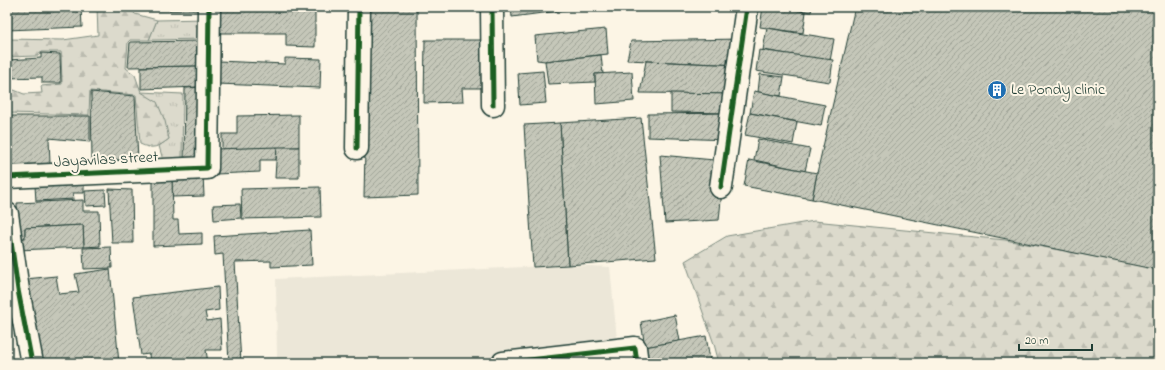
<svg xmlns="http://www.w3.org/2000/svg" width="1165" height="370" viewBox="0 0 1165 370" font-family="'Indie Flower',sans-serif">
<defs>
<pattern id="grass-tufts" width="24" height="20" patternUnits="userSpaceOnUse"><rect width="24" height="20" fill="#dcdacc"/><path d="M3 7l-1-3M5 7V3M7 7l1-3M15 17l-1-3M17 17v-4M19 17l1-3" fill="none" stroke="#bcbcb0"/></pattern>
<pattern id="forest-firs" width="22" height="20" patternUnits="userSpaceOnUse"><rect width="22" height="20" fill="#dcdacc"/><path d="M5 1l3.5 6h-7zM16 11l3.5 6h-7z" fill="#bcbcb0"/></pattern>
<pattern id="building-hatch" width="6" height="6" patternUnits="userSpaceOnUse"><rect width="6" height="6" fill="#c5c7b9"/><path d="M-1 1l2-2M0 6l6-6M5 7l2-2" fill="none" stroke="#9fa397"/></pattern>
</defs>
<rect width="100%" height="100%" fill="#fcf5e5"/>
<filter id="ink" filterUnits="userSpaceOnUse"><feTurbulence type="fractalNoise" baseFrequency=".025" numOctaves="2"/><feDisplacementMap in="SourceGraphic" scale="8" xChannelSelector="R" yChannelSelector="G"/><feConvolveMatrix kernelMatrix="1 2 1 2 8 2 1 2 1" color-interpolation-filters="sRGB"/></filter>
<g filter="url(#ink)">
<polygon fill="#ece7d8" points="568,265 610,267 618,350 512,363 277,363 276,279"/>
<g fill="url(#grass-tufts)" stroke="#7e8c80">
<polygon points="207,19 206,39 149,40 157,20"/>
<polygon points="141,92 183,94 182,161 163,160 159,146 169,139"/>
</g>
<g fill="url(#forest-firs)" stroke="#7e8c80">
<path d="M97,7h36v5l2,2 22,6 -8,20h-19l-2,2 -2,26 9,7 6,17 16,10 8,19 4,18c-11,8 -16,11 -29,5l-4,-49 -46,-4 -1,24 -82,-2v-21l7,-2 10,4 18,-1 -1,-7 21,-2 -1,-32h-21l-2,4 -31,1v-18l56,1 35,-5z"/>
<polygon points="814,221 1005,240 1158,268 1158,363 719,363 714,344 685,261 727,236"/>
</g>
<g fill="url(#building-hatch)" stroke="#1f3d34">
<polygon points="7,7 81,7 82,27 7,30"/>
<polygon points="135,7 201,7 201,10 135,11"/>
<polygon points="219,7 315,7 315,47 286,46 286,33 219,33"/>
<polygon points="368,7 417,7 418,195 364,197"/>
<polygon points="511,7 589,7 512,17"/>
<polygon points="763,7 778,7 806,12 803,33 760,27"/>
<polygon points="779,7 812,7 811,12"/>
<polygon points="855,7 1158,7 1158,270 812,199 817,173"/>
<polygon points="767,28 834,39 830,61 763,50"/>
<polygon points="606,29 608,54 545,61 537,60 535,36"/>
<polygon points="740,39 739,65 627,60 631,41"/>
<polygon points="425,40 487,40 487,88 462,88 463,102 424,103"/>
<polygon points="202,41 201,66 128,67 130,42"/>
<polygon points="759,50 833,60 830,82 756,71"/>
<polygon points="41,53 60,54 61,83 42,83 42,77 7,78 7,60 41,58"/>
<polygon points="601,55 603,74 595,74 595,82 548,84 545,61"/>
<polygon points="285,58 321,59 320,88 217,84 218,61 285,64"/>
<polygon points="646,61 739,65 732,94 640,93"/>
<polygon points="201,66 200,87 141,89 141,67"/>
<polygon points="543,71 546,103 520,105 518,73"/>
<polygon points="632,72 634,101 596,104 595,74"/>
<polygon points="760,74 784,77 781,96 758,92"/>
<polygon points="203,87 202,161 184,162 185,88"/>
<polygon points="754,91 825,105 821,126 750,113"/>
<polygon points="91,92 135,96 138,161 92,161"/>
<polygon points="671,93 732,94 732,113 671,112"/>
<polygon points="732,113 728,140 648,137 648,114"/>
<polygon points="750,113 797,122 793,144 745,135"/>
<polygon points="299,115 299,147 222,149 222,134 237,134 237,116"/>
<polygon points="7,116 90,116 90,142 49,138 50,164 8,167"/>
<polygon points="641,118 656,258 568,265 560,123"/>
<polygon points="560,123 568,265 533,267 524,125"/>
<polygon points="758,139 810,149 805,171 754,160"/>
<polygon points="277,147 276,160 260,160 260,172 216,174 215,149"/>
<polygon points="277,147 299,147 299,178 275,178"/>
<polygon points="660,155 725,161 719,220 665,223"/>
<polygon points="749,160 817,173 812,199 744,186"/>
<polygon points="203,175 204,196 172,197 172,177"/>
<polygon points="153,177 172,177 173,220 178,220 179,234 202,233 202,244 153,246"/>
<polygon points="84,183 84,193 73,193 74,199 36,201 35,186"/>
<polygon points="320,187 321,217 242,219 241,189"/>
<polygon points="109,189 132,190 133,243 112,243"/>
<polygon points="105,190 106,205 86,206 85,191"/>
<polygon points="83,200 83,211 99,211 100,246 84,247 83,225 25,228 25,238 18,239 17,203"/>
<polygon points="240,204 241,218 214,220 213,205"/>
<polygon points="83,225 84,247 18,250 18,239 25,238 25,228"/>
<polygon points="310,230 312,265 271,267 271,261 235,262 241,363 229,363 223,254 215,255 214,236"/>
<polygon points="111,247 112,268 84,269 83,248"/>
<polygon points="110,269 119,363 36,363 25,279 56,276 59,294 79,292 75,274"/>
<polygon points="218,287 219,310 205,312 207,321 220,319 222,350 206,350 208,363 150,363 149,354 141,355 133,297"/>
<polygon points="675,315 680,341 645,347 641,322"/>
<polygon points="706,336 710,360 692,363 648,363 645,347"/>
</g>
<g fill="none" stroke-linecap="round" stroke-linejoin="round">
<g stroke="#1f3d34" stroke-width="25">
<g id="minor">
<polyline points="492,7 493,105"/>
<polyline points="357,148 359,7"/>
<polyline points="7,177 207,168 209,7"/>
<polyline points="721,187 747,7"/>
<polyline points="7,214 18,290 32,363"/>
<polyline points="503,363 635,348 637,363"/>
</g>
</g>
<use href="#minor" stroke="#fcf5e5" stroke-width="22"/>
<g stroke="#fcf5e5" stroke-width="8">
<g id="cycleway">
<polyline points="492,7 493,105"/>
<polyline points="357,148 359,7"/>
<polyline points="7,177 207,168 209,7"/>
<polyline points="721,187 747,7"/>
<polyline points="7,214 18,290 32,363"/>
<polyline points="503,363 635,348 637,363"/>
</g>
</g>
<use href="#cycleway" stroke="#1b5e20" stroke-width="5"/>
</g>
</g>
<defs>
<g id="building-disc" transform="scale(1)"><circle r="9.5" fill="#1f6fb2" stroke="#fcf5e5"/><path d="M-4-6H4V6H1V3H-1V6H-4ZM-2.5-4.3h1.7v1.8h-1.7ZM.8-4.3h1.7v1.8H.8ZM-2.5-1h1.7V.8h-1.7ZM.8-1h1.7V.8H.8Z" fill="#fff"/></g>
</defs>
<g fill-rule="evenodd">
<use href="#building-disc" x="997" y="90"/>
</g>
<g text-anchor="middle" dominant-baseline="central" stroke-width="4" stroke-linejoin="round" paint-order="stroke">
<g font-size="16" fill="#1f3d34" stroke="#fcf5e5" text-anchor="start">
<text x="1011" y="90">Le Pondy clinic</text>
</g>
<g font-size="16" fill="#1f3d34" stroke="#fcf5e5">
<text transform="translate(106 160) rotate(-3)">Jayavilas street</text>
</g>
</g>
<rect width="1165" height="370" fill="none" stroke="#fcf5e5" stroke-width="24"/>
<rect x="12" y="12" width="1141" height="346" fill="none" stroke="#1f3d34" stroke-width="1.5" filter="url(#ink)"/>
<path d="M1019 344v6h73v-6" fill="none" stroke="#1f3d34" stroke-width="2"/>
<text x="1025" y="344" font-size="12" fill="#1f3d34" stroke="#fcf5e5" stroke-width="3" paint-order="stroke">20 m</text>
</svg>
